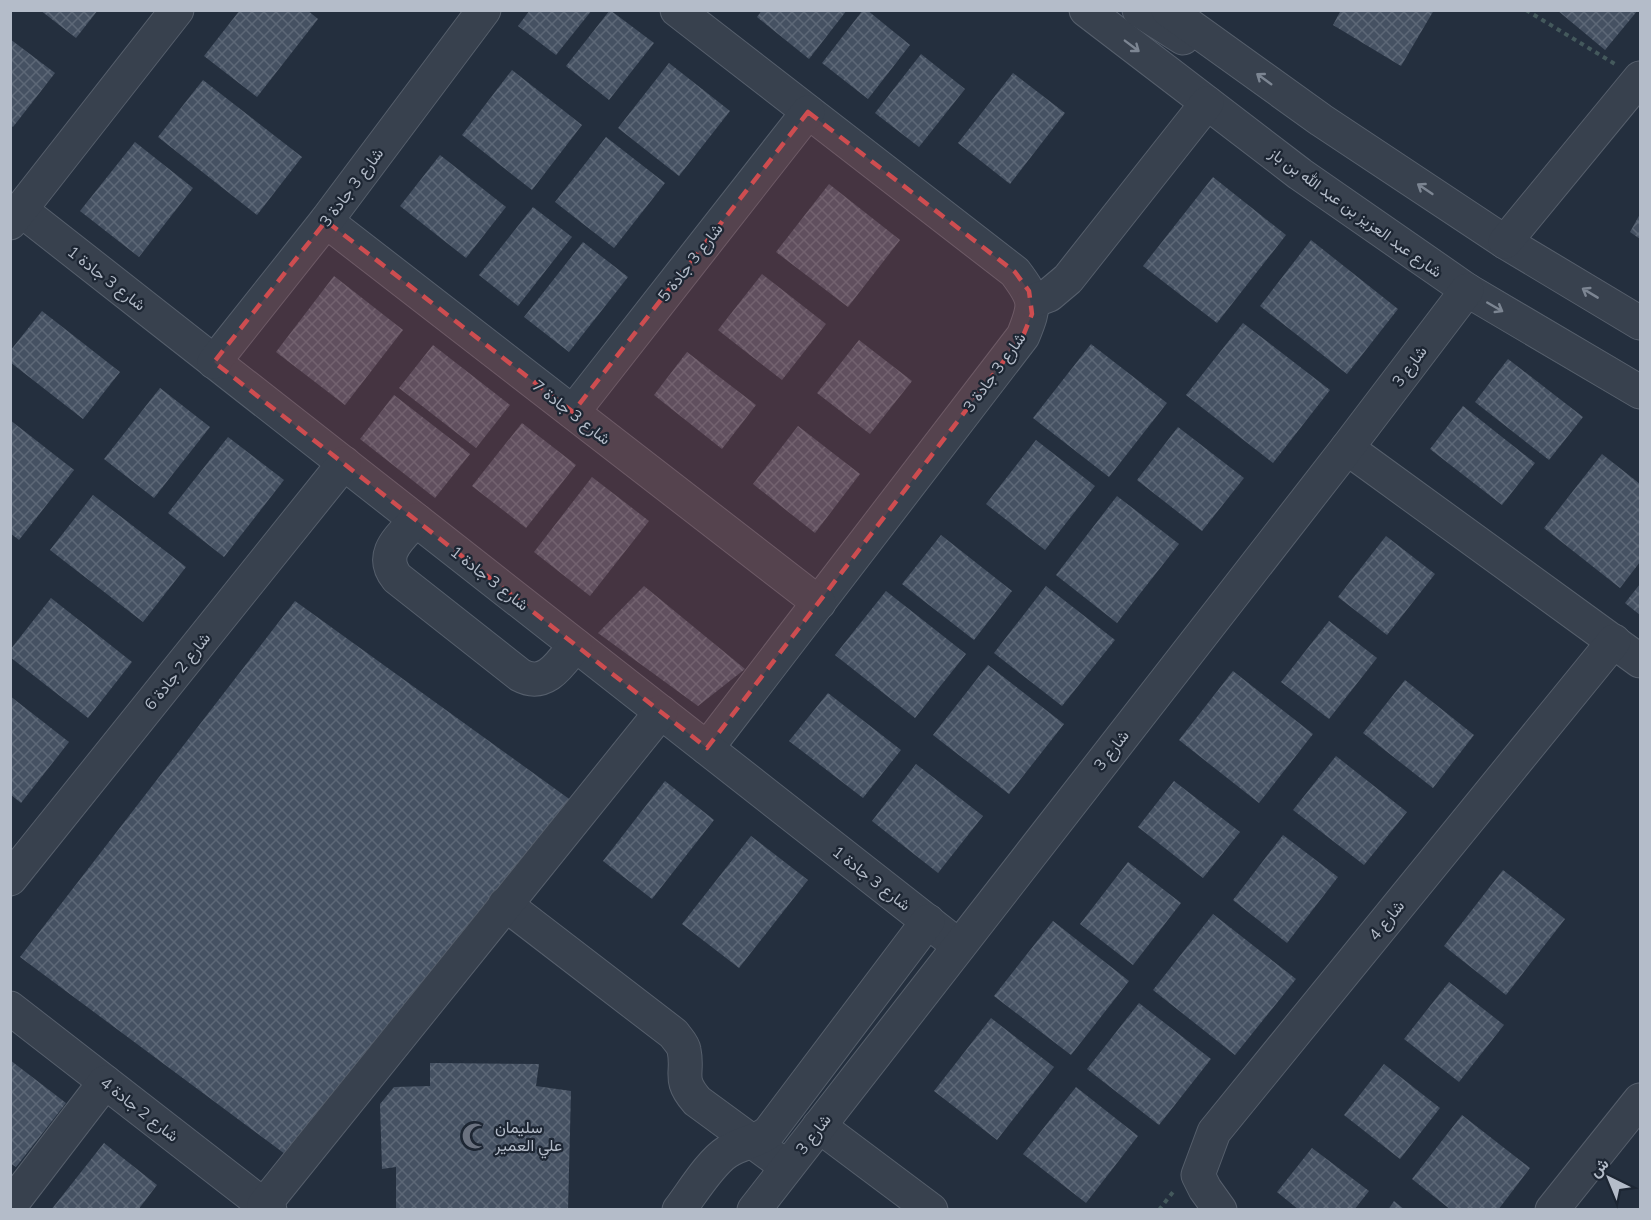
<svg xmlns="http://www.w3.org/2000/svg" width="1651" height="1220" viewBox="0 0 1651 1220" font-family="Mulish,Vazirmatn,sans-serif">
<defs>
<pattern id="building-cross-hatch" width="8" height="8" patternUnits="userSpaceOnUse" patternTransform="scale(1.5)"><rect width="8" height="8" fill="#455162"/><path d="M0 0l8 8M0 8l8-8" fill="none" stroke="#5d6877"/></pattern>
</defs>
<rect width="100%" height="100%" fill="#242f3e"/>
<g fill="url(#building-cross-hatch)">
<polygon points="40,10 98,10 76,38"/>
<polygon points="240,10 307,10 318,19 257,97 204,56"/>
<polygon points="530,10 592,10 556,55 518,26"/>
<polygon points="610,10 654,43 609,100 566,66"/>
<polygon points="762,10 847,10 809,59 757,17"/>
<polygon points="863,10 867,10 910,45 868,99 822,63"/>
<polygon points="1341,10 1434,10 1401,66 1333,25"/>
<polygon points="1557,10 1638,10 1605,50"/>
<polygon points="10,39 55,73 13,127 10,125"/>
<polygon points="921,54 965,89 919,147 875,113"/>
<polygon points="669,63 730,111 679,176 618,128"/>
<polygon points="512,70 582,125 532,190 462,135"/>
<polygon points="1013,73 1065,113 1010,184 958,143"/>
<polygon points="203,80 302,157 257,215 158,137"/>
<polygon points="606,137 665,183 614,248 555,202"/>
<polygon points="135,142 193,188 139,257 80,211"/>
<polygon points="440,155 506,207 466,258 400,206"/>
<polygon points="1213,177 1286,235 1217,323 1143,266"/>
<polygon points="829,184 900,240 848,307 776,252"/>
<polygon points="533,207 572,237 518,306 479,275"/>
<polygon points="1640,214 1640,239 1630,232"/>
<polygon points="1311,240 1398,309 1347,374 1260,306"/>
<polygon points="583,242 628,277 569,352 524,317"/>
<polygon points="762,274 826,324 782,380 718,330"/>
<polygon points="334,276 403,330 345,405 276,352"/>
<polygon points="42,311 120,372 83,419 10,362 10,351"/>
<polygon points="1243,323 1330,390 1273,463 1186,395"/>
<polygon points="859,340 912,381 870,434 817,393"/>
<polygon points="1091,344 1167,403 1109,477 1033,418"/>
<polygon points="433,345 510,405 476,448 399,388"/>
<polygon points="687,352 756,405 722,449 654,395"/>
<polygon points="1508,359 1583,417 1549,460 1475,402"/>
<polygon points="160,388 210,427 154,498 104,459"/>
<polygon points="394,395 470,454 435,498 360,439"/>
<polygon points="1463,406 1535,463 1502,505 1430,449"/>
<polygon points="10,420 74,470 19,540 10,533"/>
<polygon points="522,423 576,465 526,528 472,486"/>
<polygon points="798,426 860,474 815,533 753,484"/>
<polygon points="1178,427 1244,478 1202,531 1137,480"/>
<polygon points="228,437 284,480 224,557 168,513"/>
<polygon points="1036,440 1095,486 1045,550 986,504"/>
<polygon points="1602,454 1640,484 1640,562 1620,588 1544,528"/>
<polygon points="592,477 649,521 590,596 534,552"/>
<polygon points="93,495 186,567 143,622 50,550"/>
<polygon points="1117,496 1179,544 1117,623 1056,575"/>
<polygon points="941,535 1012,591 974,640 902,584"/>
<polygon points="1386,536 1435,574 1387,635 1338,597"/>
<polygon points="1640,584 1640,615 1625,603"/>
<polygon points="644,586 745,669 698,706 598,633"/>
<polygon points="1046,586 1115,640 1062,706 994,653"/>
<polygon points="886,591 966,654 915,718 835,655"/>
<polygon points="51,598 132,662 88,718 10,657 10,650"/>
<polygon points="295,601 572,801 289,1157 20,957"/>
<polygon points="1329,621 1377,658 1329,719 1281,682"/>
<polygon points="988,665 1064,724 1009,794 933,735"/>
<polygon points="1233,671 1313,734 1259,803 1179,740"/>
<polygon points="1405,680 1474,735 1433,788 1363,733"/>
<polygon points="828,693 901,750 863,798 789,741"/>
<polygon points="10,696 69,742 21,803 10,794"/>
<polygon points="1336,756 1407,812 1364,865 1293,810"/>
<polygon points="916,764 983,816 938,873 872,821"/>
<polygon points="665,781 714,820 652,899 603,861"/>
<polygon points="1174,781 1240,832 1203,878 1138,827"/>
<polygon points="1283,835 1338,877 1287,943 1233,900"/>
<polygon points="751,836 808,880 739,968 682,924"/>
<polygon points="1128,862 1181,903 1133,965 1080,924"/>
<polygon points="1503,870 1565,919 1506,995 1444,946"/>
<polygon points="1213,914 1296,979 1235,1055 1153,990"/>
<polygon points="1053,921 1129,981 1071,1055 994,996"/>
<polygon points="1449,982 1504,1025 1459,1082 1404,1039"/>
<polygon points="1139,1003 1211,1059 1159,1125 1087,1069"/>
<polygon points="991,1018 1054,1067 997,1140 934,1091"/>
<polygon points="10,1060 66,1103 16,1167 10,1163"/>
<polygon points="430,1063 539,1064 536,1086 571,1091 568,1210 396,1210 396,1167 382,1169 380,1104 394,1087 430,1086"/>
<polygon points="1384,1064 1440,1108 1400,1159 1344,1115"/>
<polygon points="1076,1087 1138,1136 1086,1203 1023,1154"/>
<polygon points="1462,1115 1530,1168 1498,1210 1451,1210 1412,1179"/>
<polygon points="104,1143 157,1185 138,1210 51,1210"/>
<polygon points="1312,1148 1369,1191 1354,1210 1299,1210 1277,1192"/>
<polygon points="1394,1201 1405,1210 1388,1210"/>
</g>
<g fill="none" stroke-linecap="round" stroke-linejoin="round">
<g stroke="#565f6c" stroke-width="35">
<g id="minor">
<path d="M677,10l338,262c21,28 21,32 8,64l-316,412"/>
<polyline points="1086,10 1300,174 1467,290 1640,392"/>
<polyline points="1139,10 1183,38"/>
<polyline points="1168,10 1321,120 1505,242 1640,323"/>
<polyline points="21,210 959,946"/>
<polyline points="326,221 819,603"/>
<polyline points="10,223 177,10"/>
<polyline points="1505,242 1640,78"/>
<polyline points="1033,301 1049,295 1068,279 1207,103"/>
<polyline points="214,362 326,221 484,10"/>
<polyline points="573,412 808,112"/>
<polyline points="1347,448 1640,661"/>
<path d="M416,520c-16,18 -38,34 -19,58l123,97c26,14 41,-12 55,-30"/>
<polyline points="10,879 344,463"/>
<path d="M505,904l169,130c3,5 9,10 10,16 5,24 -7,28 13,51l90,66"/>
<polyline points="10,1008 270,1210"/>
<polyline points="819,1126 931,1210"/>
<polyline points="264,1205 661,712"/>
<polyline points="10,1206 105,1082"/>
<path d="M679,1210c13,-17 31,-47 48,-58 13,-9 30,-10 42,-20l159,-211"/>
<polyline points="754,1210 1347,448 1467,290"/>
<polyline points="1220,1210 1205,1189 1198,1175 1214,1132 1614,641"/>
<polyline points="1552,1210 1640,1100"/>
</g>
</g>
<g stroke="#44595c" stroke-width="4" stroke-dasharray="4.5 4.5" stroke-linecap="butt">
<polyline points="1526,10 1615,64"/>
<polyline points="1159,1210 1173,1192"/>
</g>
<use href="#minor" stroke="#38414e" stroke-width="33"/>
</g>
<defs><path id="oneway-shaft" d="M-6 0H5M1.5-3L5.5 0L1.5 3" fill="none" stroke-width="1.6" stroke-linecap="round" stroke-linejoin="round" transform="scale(1.5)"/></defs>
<g stroke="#7c8592">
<use href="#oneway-shaft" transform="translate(1132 46) rotate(37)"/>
<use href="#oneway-shaft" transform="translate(1264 79) rotate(-144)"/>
<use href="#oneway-shaft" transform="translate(1425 189) rotate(-146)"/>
<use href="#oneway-shaft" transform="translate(1590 293) rotate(-149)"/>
<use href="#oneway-shaft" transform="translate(1495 307) rotate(30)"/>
</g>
<path fill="#ce4d50" fill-opacity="0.2" stroke="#ce4d50" stroke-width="4.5" stroke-dasharray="12 8" stroke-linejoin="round" d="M808,112l207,160 14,19 3,23 -9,22 -316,412 -493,-386 112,-141 247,191z"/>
<defs>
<g id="mosque-bare" transform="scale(2.07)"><path d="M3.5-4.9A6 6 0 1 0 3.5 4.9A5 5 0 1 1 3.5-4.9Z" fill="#6b7280" stroke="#1d2633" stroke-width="2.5" paint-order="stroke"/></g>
</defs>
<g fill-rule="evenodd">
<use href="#mosque-bare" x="475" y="1136"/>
</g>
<g text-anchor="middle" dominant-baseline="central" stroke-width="4.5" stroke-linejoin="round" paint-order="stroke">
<g font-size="16" fill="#b4bcc9" stroke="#1d2633">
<text transform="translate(351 187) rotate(-53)">شارع 3 جادة 3</text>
<text transform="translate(1356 212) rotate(36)">شارع عبد العزيز بن عبد الله بن باز</text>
<text transform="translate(690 262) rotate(-52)">شارع 3 جادة 5</text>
<text transform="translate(107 278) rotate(38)">شارع 3 جادة 1</text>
<text transform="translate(1409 366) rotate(-53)">شارع 3</text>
<text transform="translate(994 372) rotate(-54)">شارع 3 جادة 3</text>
<text transform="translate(572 412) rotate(38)">شارع 3 جادة 7</text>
<text transform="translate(490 578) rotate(38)">شارع 3 جادة 1</text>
<text transform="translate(177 671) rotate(-51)">شارع 2 جادة 6</text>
<text transform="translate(1111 750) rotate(-52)">شارع 3</text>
<text transform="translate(872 878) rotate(38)">شارع 3 جادة 1</text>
<text transform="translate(1386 920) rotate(-51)">شارع 4</text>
<text transform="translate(140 1109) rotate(38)">شارع 2 جادة 4</text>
<text transform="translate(813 1134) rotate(-52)">شارع 3</text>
</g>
<g font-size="16" fill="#b4bcc9" stroke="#1d2633" text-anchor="start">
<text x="495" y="1127">سليمان<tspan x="495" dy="18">علي العمير</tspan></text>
</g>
</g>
<rect width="1651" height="1220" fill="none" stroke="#b4bcc9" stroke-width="24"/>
<g transform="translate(1609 1178) rotate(317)" stroke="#1d2633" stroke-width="4.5" paint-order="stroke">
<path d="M0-4.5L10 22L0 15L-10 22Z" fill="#b4bcc9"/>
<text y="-9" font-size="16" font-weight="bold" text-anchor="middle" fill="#b4bcc9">ش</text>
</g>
</svg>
